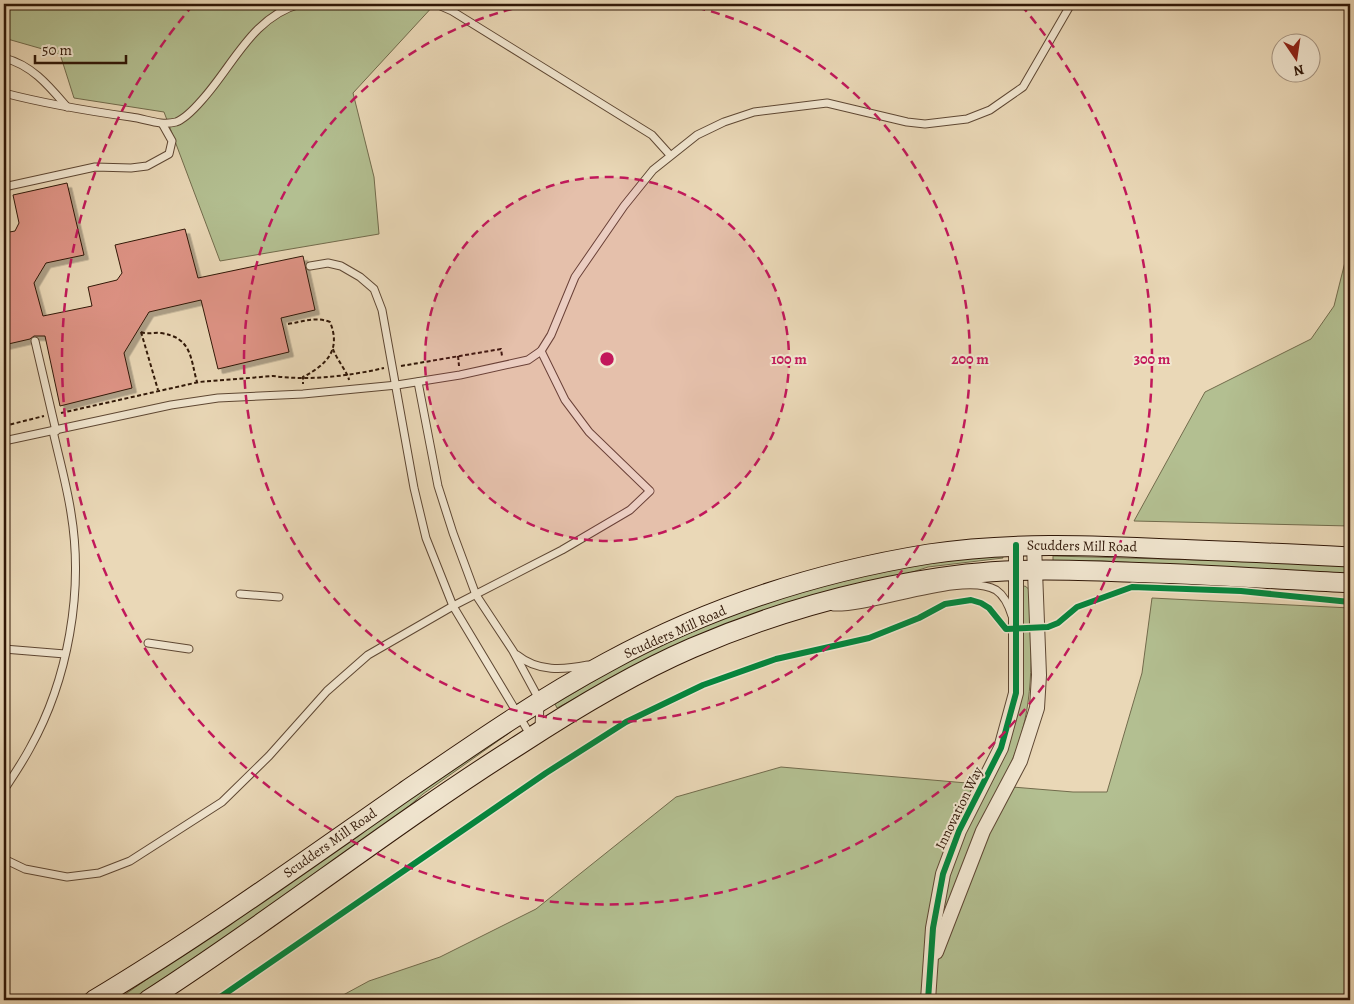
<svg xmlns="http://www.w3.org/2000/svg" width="1354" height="1004" viewBox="0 0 1354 1004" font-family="Alegreya,serif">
<defs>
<filter id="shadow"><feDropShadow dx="4.5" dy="4.5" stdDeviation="0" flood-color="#0004"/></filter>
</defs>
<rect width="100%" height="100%" fill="#ead8b7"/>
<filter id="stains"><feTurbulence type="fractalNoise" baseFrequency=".004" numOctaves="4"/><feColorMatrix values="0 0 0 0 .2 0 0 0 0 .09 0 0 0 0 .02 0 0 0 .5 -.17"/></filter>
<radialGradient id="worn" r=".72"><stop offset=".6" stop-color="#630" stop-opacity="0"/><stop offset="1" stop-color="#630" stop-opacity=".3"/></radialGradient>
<g fill="#b3bf91" stroke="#726b4c">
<polygon points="4,4 435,4 353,93 374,177 379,234 220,261 164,112 74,98 60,54 4,38"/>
<polygon points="1350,242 1350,526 1134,521 1205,392 1311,339 1334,306"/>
<polygon points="1002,553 1003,558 928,567 888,580 640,664 557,708 555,704 660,642 787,593 889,569"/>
<polygon points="1053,556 1201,560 1254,558 1350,563 1350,574 1102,561 1053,561"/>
<polygon points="1025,586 1030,590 1031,624 1022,625 1022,587"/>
<path d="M1152,598l198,10v392h-1016l35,-19 71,-24 96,-48 140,-112 105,-30 209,18c30,-56 34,-93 32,-155h9c1,61 -2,101 -31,156l73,6h34l35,-119z"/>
<polygon points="510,727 512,731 423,794 381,830 182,969 132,1000 117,1000"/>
</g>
<polygon fill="#de9385" stroke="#301707" filter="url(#shadow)" points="67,183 84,255 46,263 34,283 43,316 92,306 88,287 117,280 122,273 115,245 185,229 198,278 303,256 315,310 281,318 289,352 218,369 201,300 149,312 124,353 132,388 60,406 45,336 34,336 30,339 4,345 4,233 15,231 19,223 13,195"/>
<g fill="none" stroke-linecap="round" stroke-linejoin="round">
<g stroke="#5e4733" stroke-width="9">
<g id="service">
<polyline points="436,4 452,11 652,135 670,155"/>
<path d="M4,58c28,7 45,28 63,49"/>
<path d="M4,93c42,11 84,18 127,24 16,2 29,9 45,5 9,-3 19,-14 26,-22 31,-34 50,-83 98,-96"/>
<polyline points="4,187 95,167 131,168 147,166 169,154 172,141 163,125"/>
<polyline points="310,266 328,263 341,266 360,277 374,289 382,310 414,488 426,538 453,606 531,736"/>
<polyline points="35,341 56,431"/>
<polyline points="418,382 438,486 453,533 476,595 513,651 540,701 539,729"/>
<polyline points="4,441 171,405 218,398 303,394 397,385 460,375 528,360 541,351 551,335 575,277 624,206 653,170 697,135 724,122 754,112 827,103 907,122 925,124 967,119 990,110 1023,87 1071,4"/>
<polyline points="240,594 279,597"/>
<path d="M833,607c41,2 130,-36 163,-17 9,6 13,16 16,26"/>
<polyline points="148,643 189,649"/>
<polyline points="4,649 65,654"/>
<path d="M517,655c21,17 46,15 71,10"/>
<path d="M4,790c9,-14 18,-27 26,-42 38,-68 54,-157 41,-235 -4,-27 -12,-55 -18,-82"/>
<polyline points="4,859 25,869 67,877 99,873 130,861 222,802 269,756 327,691 368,655 453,606 562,550 630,510 650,491 589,432 565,400 541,351"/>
</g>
</g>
<g stroke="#5e4733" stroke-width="16">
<g id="minor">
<polyline points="936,952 983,831 1020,761 1037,708 1039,675 1034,545"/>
<polyline points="928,1000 933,928 943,874 959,831 1001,748 1016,693 1016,545"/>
</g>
</g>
<g stroke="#301707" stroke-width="21">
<g id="secondary">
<path d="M94,1000c107,-64 208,-137 310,-208 67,-46 133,-92 204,-130 99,-54 210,-90 321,-108 80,-12 161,-9 241,-5 60,2 120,5 180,8"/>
<path d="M148,1000c126,-81 244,-175 371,-255 55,-36 113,-71 173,-97 86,-37 182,-63 275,-74 53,-6 105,-4 158,-2 75,2 150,7 225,11"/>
</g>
</g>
<g stroke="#301707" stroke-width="2" stroke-dasharray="4 2.5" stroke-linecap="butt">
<path d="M288,324c15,-2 26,-8 42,-2 11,27 -2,42 -27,55v7"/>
<path d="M141,332c7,3 13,0 20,1 31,5 29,24 36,49"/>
<polyline points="141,332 158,390"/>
<path d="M333,349c4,11 15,24 16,31"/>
<polyline points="458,356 459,366"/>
<polyline points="401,366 501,349 502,356"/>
<path d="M61,413l138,-31 74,-6c36,5 76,0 111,-8"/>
<polyline points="4,426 44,416"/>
</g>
<use href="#service" stroke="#f1e6d0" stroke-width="7"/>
<use href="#minor" stroke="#f1e6d0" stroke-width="14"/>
<use href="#secondary" stroke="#f1e6d0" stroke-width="19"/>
<g stroke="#f1e6d0" stroke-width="9">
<g id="cycleway">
<polyline points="216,1000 546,773 626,722 703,685 776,659 869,638 919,618 945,604 971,600 981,603 989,608 1006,629 1048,627 1058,623 1077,607 1132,587 1241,591 1350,602"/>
<polyline points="928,1000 933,928 943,874 959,831 1001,748 1016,693 1016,545"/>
</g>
</g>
<use href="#cycleway" stroke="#00873e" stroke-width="6"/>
</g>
<circle cx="607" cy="359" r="182" fill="#c2185b" fill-opacity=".12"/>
<g fill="none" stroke="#c2185b" stroke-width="2.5" stroke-dasharray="9 6">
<circle cx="607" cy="359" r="182"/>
<path d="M682 4A363 363 0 1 1 532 4"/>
<path d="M1021 5A545 545 0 1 1 193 5"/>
</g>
<g text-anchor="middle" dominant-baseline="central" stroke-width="4" stroke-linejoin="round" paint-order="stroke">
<g font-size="14" fill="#301707" stroke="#f1e6d0">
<text transform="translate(1082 546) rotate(1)">Scudders Mill Road</text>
<text transform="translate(675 632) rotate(-24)">Scudders Mill Road</text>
<text transform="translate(959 808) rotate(-64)">Innovation Way</text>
<text transform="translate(330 843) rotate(-35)">Scudders Mill Road</text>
</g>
</g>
<circle cx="607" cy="359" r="8" fill="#c2185b" stroke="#f1e6d0" stroke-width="2.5"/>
<g font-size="15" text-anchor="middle" font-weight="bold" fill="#c2185b" stroke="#f1e6d0" stroke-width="4" stroke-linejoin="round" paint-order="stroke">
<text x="789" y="364">100 m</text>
<text x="970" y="364">200 m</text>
<text x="1152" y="364">300 m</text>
</g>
<rect width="1354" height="1004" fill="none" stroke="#ead8b7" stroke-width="20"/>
<rect x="5" y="5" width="1344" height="994" fill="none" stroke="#301707" stroke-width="2.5"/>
<rect x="10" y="10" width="1334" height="984" fill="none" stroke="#301707"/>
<g transform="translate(1296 58) rotate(167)"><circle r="24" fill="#f1e6d0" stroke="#a49380"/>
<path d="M0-4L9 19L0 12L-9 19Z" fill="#8f2418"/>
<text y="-8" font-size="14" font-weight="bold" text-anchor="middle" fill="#301707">N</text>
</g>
<path d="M35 55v8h91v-8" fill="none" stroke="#301707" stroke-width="2.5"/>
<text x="42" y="55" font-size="15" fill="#301707" stroke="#f1e6d0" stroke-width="4" paint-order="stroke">50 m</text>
<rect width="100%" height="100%" filter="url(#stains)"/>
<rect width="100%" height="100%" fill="url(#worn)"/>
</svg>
